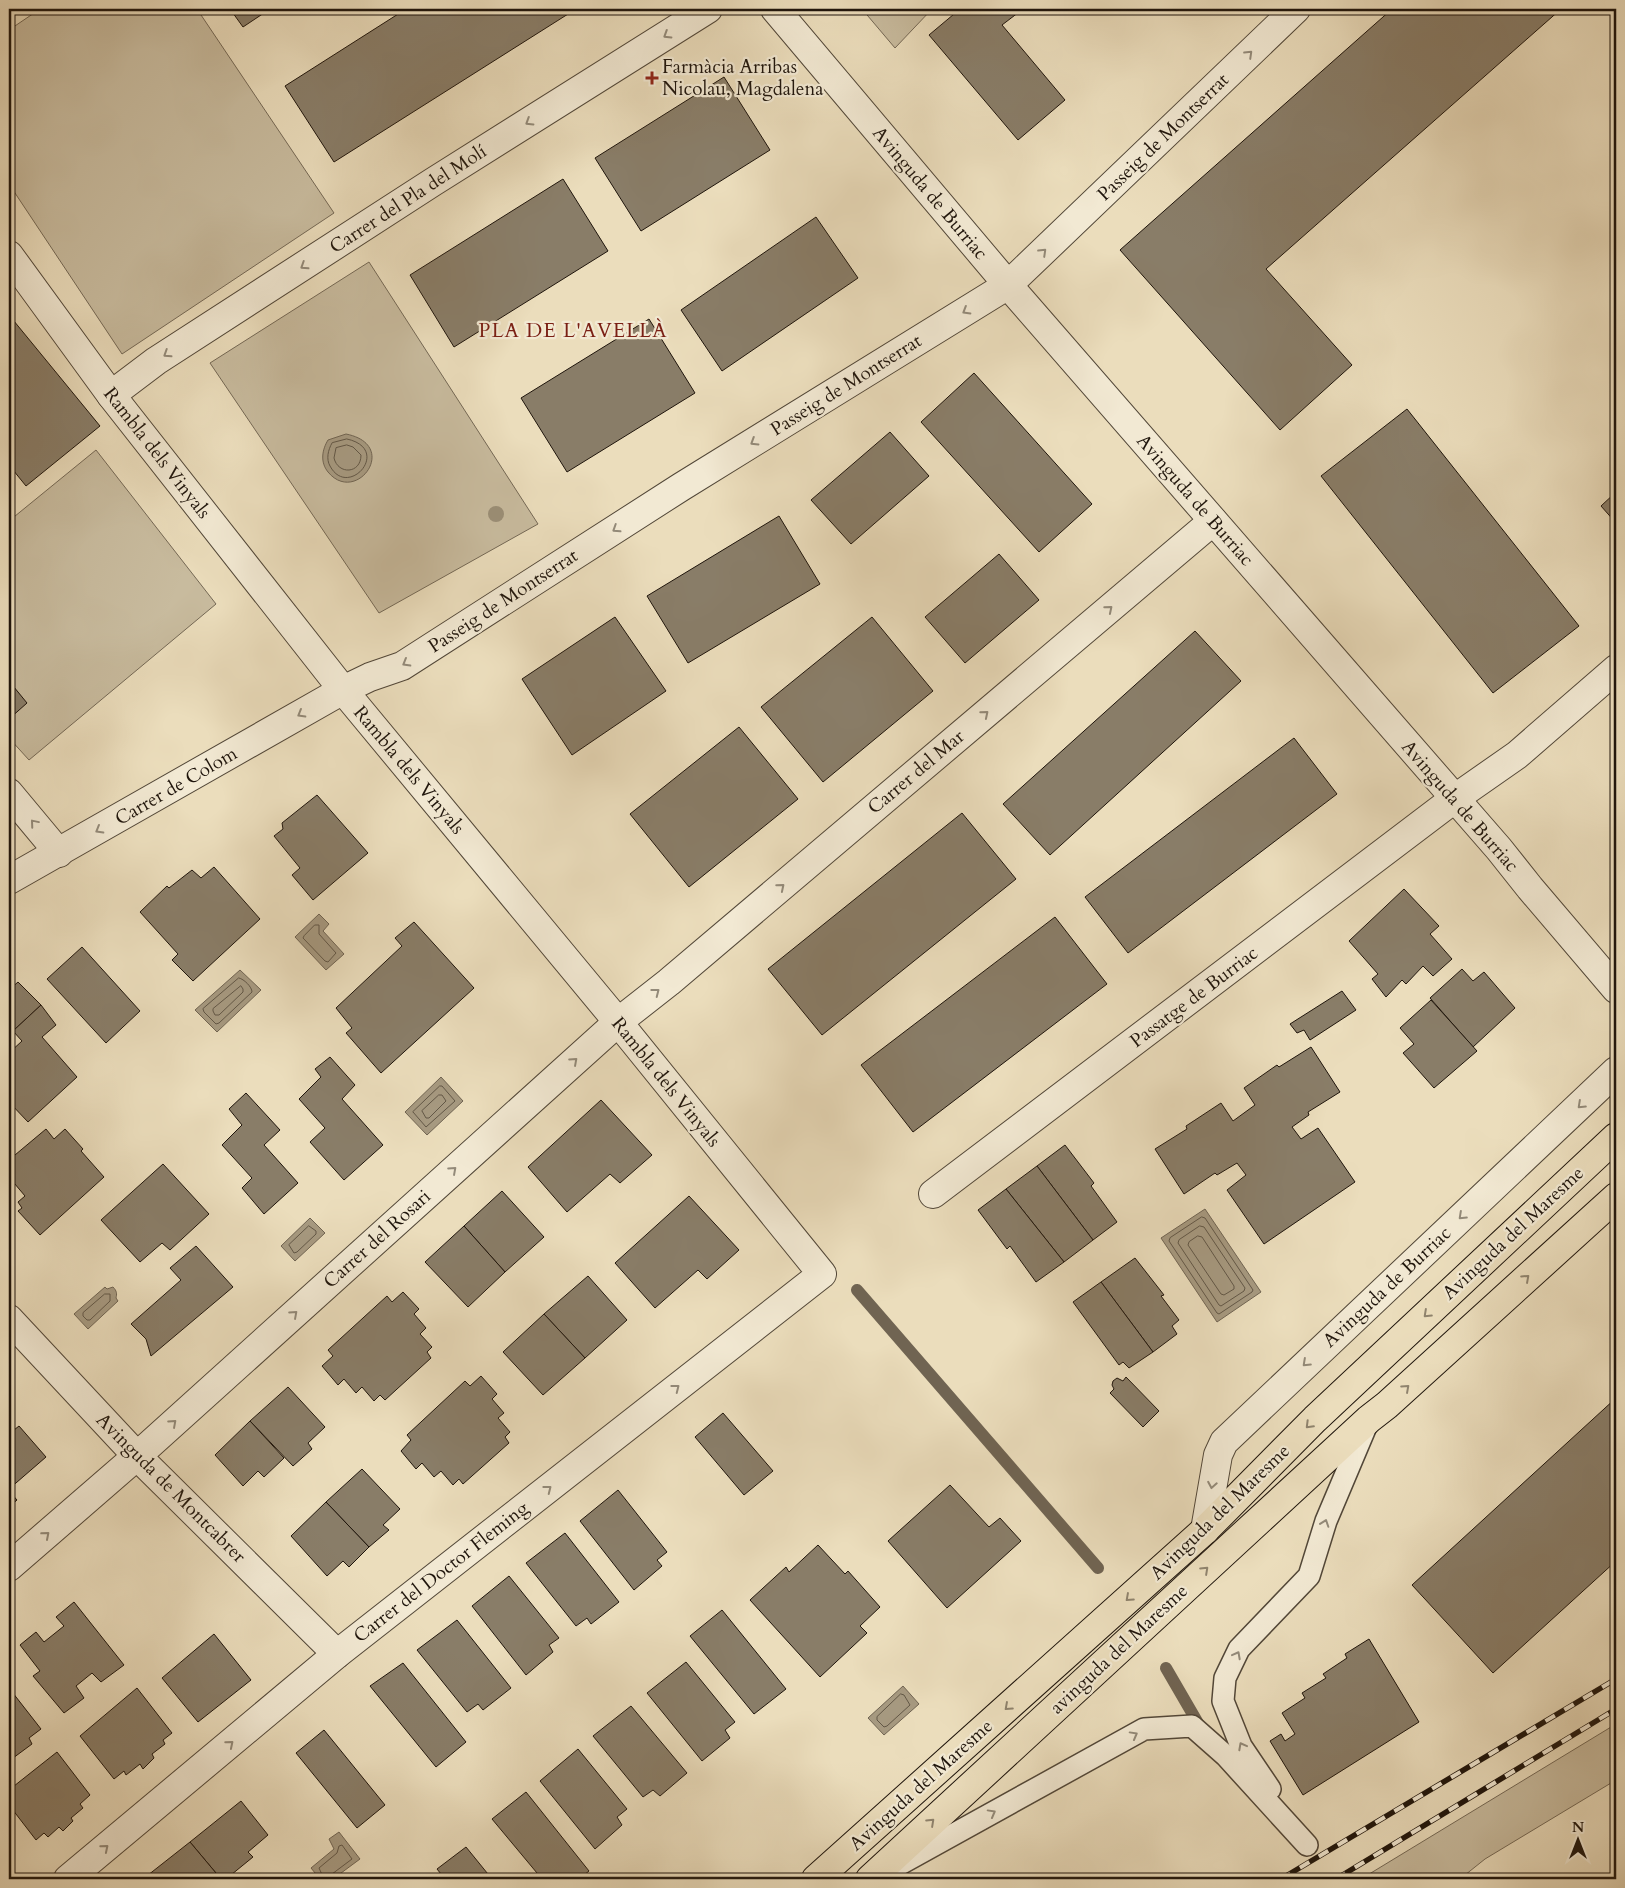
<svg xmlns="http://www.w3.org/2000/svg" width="1625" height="1888" viewBox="0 0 1625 1888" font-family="Cardo,serif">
<rect width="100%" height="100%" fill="#ebddbc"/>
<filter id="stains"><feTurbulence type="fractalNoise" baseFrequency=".004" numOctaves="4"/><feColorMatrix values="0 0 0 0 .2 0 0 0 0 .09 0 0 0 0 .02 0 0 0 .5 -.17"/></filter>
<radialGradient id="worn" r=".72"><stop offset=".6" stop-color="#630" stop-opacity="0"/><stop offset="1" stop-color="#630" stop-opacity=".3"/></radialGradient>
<g fill="#c8bb9e" stroke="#746855">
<polygon points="40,9 197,9 334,213 122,354 9,184 9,30"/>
<polygon points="862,9 932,9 895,48"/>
<polygon points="369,262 538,524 379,613 210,363"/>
<polygon points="96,450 216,604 29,760 9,738 9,521"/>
<polygon points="1616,1724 1616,1780 1485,1859 1460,1879 1361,1879"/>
</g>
<g fill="#a69980" stroke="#706452">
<path d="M346,434c55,11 10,72 -18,38 -8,-10 -6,-22 0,-32z"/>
<polygon points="319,914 329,924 323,931 344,954 326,970 295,937"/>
<polygon points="240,970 261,990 217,1032 195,1010"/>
<polygon points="441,1077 463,1101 427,1135 405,1112"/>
<polygon points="1205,1209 1261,1292 1217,1322 1161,1238"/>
<polygon points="310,1218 325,1233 295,1261 281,1246"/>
<path d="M105,1287l2,2 6,-2c4,4 4,7 3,11l2,3 -30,28 -14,-15z"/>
<polygon points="903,1686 919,1704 884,1735 868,1718"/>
<polygon points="339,1832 360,1859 333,1879 320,1879 311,1868 334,1849 329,1839"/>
</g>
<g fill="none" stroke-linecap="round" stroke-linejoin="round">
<g stroke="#625746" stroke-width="1">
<path d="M347,439c46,10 1,61 -17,27 -4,-7 -2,-16 2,-23z"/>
<path d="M347,445l6,2 8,8c0,19 -23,20 -27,3l2,-10z"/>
<polygon points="315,925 319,925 319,934 336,953 328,962 325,961 303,938 304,936"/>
<path d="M239,978c5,1 13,9 13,14l-33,31 -3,1 -12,-12 -1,-3z"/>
<polygon points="241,986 243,989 243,992 219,1015 215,1015 213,1011 213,1009"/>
<polygon points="440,1086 442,1086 455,1101 426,1127 413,1112"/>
<polygon points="439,1095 442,1095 446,1101 429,1118 426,1118 422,1111"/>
<polygon points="1202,1217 1205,1218 1253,1290 1252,1292 1219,1314 1217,1313 1169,1241 1170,1238"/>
<polygon points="309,1226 316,1231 316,1234 297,1252 294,1253 289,1245"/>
<polygon points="1200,1226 1204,1227 1245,1288 1244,1291 1221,1306 1219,1305 1178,1243 1179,1240"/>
<polygon points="1198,1236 1202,1237 1234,1286 1234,1289 1224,1295 1221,1294 1188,1245 1189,1242"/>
<polygon points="105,1294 110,1294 110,1301 90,1320 87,1320 83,1316 83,1313"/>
<polygon points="901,1694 904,1695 910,1705 887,1726 884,1727 877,1720 877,1717"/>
<polyline points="324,1879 319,1868 337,1853 339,1846 342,1845 352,1859 332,1874 331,1879"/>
</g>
<g stroke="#706452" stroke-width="12">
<polyline points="857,1290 1098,1568"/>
<polyline points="1166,1668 1202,1730"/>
</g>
</g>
<g fill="#897d68" stroke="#1f150c">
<polygon points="230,9 270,9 243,27"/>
<polygon points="406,9 576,9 334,162 285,86"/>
<polygon points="960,9 1023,9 1002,25 1065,100 1018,140 929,35"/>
<polygon points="1392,9 1561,9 1266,269 1352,365 1280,430 1120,250"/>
<polygon points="724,77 770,150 641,231 595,158"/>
<polygon points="563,179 608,251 454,347 410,275"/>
<polygon points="816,217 858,278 722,371 681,310"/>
<polygon points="9,315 100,426 26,486 9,465"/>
<polygon points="649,319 695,393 567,472 521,398"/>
<polygon points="974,373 1092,504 1039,552 921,422"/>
<polygon points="1407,409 1579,626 1493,693 1321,476"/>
<polygon points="890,432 929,476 851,544 811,500"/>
<polygon points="1616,492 1616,523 1601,506"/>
<polygon points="779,516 820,584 688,663 647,596"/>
<polygon points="999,554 1039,600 965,663 925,617"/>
<polygon points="615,617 666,691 572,755 522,679"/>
<polygon points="872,617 933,691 823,782 761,707"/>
<polygon points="1195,631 1241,681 1050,855 1003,804"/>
<polygon points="9,681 27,703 9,719"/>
<polygon points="739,727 798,799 689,887 630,814"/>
<polygon points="1294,738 1337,794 1128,953 1085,897"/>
<polygon points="317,795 368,853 313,900 292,875 300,868 274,836 283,829 282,823"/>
<polygon points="962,813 1016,879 822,1035 768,969"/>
<polygon points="214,867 260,919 193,981 172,960 178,954 140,912 167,886 169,888 192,870 201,878"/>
<polygon points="1404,889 1439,926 1430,934 1452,959 1433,976 1423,966 1406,984 1402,980 1386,997 1372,979 1378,974 1349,941"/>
<polygon points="1055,917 1107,984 913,1132 861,1065"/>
<polygon points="414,922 474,988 381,1073 346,1033 352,1028 336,1008 402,946 395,938"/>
<polygon points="82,947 140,1011 106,1043 47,979"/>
<polygon points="1462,969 1473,981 1484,972 1515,1008 1473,1047 1430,998"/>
<polygon points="18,982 41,1005 13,1031 9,1027 9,990"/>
<polygon points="1342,991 1356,1010 1310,1040 1304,1030 1297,1033 1290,1024"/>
<polygon points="1431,1000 1477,1051 1434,1088 1403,1053 1414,1044 1400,1028"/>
<polygon points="41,1005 56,1025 42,1037 77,1077 28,1122 9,1102 9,1053 22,1041 13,1031"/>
<polygon points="1311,1047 1340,1092 1308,1112 1309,1115 1292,1127 1301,1139 1318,1128 1355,1182 1264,1244 1227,1190 1246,1175 1237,1163 1217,1175 1215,1173 1184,1194 1155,1149 1187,1129 1186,1126 1221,1103 1233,1121 1255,1105 1244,1088 1277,1065 1279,1067"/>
<polygon points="330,1057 355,1085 342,1099 383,1145 344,1180 310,1142 325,1128 299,1099 321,1077 315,1069"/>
<polygon points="246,1093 280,1130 264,1145 298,1183 264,1214 242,1188 252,1178 222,1145 242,1125 229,1109"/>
<polygon points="601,1100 652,1155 620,1183 610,1174 567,1212 528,1167"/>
<polygon points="46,1129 54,1139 65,1129 83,1149 81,1151 104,1177 40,1235 18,1211 22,1208 18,1202 25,1196 9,1177 9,1160"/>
<polygon points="1065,1145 1094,1183 1091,1186 1117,1222 1093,1240 1037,1166"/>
<polygon points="163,1164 209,1214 170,1250 162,1243 140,1262 101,1220"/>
<polygon points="1037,1166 1093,1240 1064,1262 1006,1189"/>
<polygon points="1006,1189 1064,1262 1036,1282 1010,1246 1007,1249 978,1210"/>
<polygon points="502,1191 544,1237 505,1272 464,1226"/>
<polygon points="689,1196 739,1250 707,1279 698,1270 655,1308 615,1263"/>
<polygon points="464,1226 505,1272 468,1307 425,1262"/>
<polygon points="196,1246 233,1287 151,1356 146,1339 131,1324 181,1280 170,1268"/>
<polygon points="1135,1258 1164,1295 1161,1296 1179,1320 1172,1326 1177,1334 1153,1352 1101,1282"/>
<polygon points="588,1276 627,1320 585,1358 544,1314"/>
<polygon points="1101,1282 1153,1352 1129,1368 1123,1362 1119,1365 1073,1302"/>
<polygon points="403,1292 419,1309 414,1314 426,1328 420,1334 432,1347 427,1352 431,1358 385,1400 380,1395 374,1401 362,1387 356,1393 344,1379 338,1385 322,1366 333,1356 328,1350 387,1296 392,1302"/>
<polygon points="544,1314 585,1358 543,1395 503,1352"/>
<polygon points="481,1376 497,1394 492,1399 504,1413 498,1418 510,1432 505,1437 509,1443 463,1484 459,1479 453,1485 441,1471 434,1477 422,1463 416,1469 401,1451 411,1440 407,1435 465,1381 470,1386"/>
<polygon points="1126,1377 1159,1411 1143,1427 1110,1393 1114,1389 1112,1385 1113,1381 1117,1378 1123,1381"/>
<polygon points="288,1387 325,1427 308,1443 312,1449 293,1466 250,1421"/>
<polygon points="1616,1398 1616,1561 1493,1673 1412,1585"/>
<polygon points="723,1413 773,1471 744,1495 695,1437"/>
<polygon points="250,1421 284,1458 264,1477 258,1471 243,1486 215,1455"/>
<polygon points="19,1426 46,1457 9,1489 9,1434"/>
<polygon points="362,1469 400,1509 383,1525 389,1530 369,1547 326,1502"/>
<polygon points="950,1485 989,1527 1000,1518 1021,1541 947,1608 888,1541"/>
<polygon points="618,1490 667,1552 657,1560 662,1566 634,1590 580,1521"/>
<polygon points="9,1491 17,1500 9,1507"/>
<polygon points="326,1502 369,1547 349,1567 343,1561 327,1576 291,1536"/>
<polygon points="565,1533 619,1602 591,1624 587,1618 576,1626 526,1563"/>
<polygon points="818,1545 845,1574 848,1571 880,1607 860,1626 867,1633 820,1677 750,1600 786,1567 789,1572"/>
<polygon points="509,1576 559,1638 549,1645 553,1652 526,1675 472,1606"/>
<polygon points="74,1602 124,1665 101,1682 92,1673 76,1686 84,1698 64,1713 33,1676 40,1671 20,1645 36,1632 44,1642 64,1626 56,1617"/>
<polygon points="722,1610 786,1689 754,1714 690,1636"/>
<polygon points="457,1620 511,1688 483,1710 478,1704 467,1712 417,1650"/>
<polygon points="214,1634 251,1680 198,1722 162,1678"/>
<polygon points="1369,1639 1419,1722 1303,1795 1270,1741 1281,1734 1285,1741 1295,1734 1282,1713 1305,1698 1302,1693 1326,1678 1323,1674 1347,1658 1345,1654"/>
<polygon points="686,1662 735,1722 725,1730 730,1738 702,1761 647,1693"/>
<polygon points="403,1663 466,1742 436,1767 370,1686"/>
<polygon points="9,1688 41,1729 29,1738 32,1744 9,1761"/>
<polygon points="137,1688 172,1733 163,1740 165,1744 152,1754 154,1758 143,1769 140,1764 126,1775 124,1771 114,1779 80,1736"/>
<polygon points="631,1706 687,1773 660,1796 653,1790 643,1797 593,1736"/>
<polygon points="324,1730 385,1805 357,1828 296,1753"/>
<polygon points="578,1749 627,1809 617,1817 622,1825 595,1849 540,1781"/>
<polygon points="57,1752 90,1795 80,1804 83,1808 71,1818 73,1821 63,1831 59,1827 48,1837 44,1833 36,1840 9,1805 9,1790"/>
<polygon points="526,1792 589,1871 579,1879 542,1879 492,1819"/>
<polygon points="241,1801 268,1835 248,1852 253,1857 226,1879 221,1879 190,1842"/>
<polygon points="190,1842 221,1879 143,1879"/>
<polygon points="466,1847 492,1879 445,1879 437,1869"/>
</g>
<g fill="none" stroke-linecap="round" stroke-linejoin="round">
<g stroke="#524738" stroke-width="24">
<g id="lane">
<polyline points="1270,1789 1241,1746 1223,1701 1225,1678 1239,1649 1309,1576 1326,1521 1367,1424"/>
<polyline points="891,1869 1144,1729 1192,1726 1226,1756 1307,1845"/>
</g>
</g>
<g stroke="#524738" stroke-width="30">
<g id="street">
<polyline points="775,9 1008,285 1499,849 1530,888 1616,989"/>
<polyline points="9,255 111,395 343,690 618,1022 822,1274 337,1654 68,1879"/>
<polyline points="111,395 156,361 433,182 708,9"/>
<polyline points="9,793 59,853"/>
<polyline points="9,880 343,690 370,677 402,666 681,487 1008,285 1296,9"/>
<polyline points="933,1194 1454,799 1517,755 1616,669"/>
<polyline points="9,1319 137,1456 337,1654"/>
<polyline points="1205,1530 1218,1455 1224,1442 1616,1071"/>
<polyline points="9,1567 137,1456 618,1022 669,982 1213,521"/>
</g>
</g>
<g stroke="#1f150c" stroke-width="30">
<g id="primary">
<polyline points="816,1879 1205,1530 1315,1419 1616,1137"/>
<polyline points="870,1879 1369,1419 1387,1405 1616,1197"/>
</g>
</g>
<use href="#lane" stroke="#f2e9d3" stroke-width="21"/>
<use href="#street" stroke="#f2e9d3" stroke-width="28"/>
<use href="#primary" stroke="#ebddbc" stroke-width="28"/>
<g stroke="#1f150c" stroke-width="5.5">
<g id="rail">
<polyline points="1281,1879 1616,1679"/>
<polyline points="1336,1879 1616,1709"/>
</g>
</g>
<use href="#rail" stroke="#f2e9d3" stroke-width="4" stroke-dasharray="11" stroke-linecap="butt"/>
</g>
<circle fill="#9b8f77" cx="496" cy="514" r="8"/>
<defs><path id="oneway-chevron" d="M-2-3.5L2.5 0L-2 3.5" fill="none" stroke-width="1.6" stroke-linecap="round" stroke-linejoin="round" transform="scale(1.25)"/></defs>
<g stroke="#938a79">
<use href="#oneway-chevron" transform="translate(667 35) rotate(148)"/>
<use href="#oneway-chevron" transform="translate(1249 54) rotate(-44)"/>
<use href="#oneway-chevron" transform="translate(529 122) rotate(148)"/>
<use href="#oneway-chevron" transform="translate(1043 252) rotate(-44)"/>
<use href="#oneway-chevron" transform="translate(304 266) rotate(147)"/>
<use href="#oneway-chevron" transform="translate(966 311) rotate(149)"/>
<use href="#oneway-chevron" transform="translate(167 354) rotate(147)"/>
<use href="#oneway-chevron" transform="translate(754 442) rotate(148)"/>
<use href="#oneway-chevron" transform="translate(616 529) rotate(147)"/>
<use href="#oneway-chevron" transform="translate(1109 609) rotate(-40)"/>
<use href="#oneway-chevron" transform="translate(406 663) rotate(150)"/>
<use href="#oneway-chevron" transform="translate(301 714) rotate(150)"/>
<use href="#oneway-chevron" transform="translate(985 714) rotate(-40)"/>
<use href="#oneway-chevron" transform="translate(34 823) rotate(-130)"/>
<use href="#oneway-chevron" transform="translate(99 830) rotate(150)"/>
<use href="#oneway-chevron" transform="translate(781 887) rotate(-40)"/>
<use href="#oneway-chevron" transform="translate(656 992) rotate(-38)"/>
<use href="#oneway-chevron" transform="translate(574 1061) rotate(-42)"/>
<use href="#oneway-chevron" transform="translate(1581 1105) rotate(137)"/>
<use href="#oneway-chevron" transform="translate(453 1170) rotate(-42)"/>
<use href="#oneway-chevron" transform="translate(1462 1216) rotate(137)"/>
<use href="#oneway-chevron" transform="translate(294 1314) rotate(-42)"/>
<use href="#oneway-chevron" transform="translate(1306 1363) rotate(137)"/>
<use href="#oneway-chevron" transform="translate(676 1388) rotate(-38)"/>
<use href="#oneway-chevron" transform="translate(173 1423) rotate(-42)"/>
<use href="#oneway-chevron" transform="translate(1212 1485) rotate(100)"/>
<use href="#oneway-chevron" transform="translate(548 1489) rotate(-38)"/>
<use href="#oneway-chevron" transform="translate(1325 1523) rotate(-71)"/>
<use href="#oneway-chevron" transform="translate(46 1535) rotate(-41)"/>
<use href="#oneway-chevron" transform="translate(1237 1655) rotate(-62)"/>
<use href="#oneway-chevron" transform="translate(1134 1735) rotate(-29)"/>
<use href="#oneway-chevron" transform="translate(230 1744) rotate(-40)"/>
<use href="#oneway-chevron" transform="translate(1242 1746) rotate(-118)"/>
<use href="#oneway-chevron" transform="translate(992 1813) rotate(-29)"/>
<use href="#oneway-chevron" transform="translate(105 1848) rotate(-40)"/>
</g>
<g stroke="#8f836d">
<use href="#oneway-chevron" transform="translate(1526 1278) rotate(-42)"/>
<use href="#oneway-chevron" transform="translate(1427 1314) rotate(137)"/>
<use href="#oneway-chevron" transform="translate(1406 1388) rotate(-42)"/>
<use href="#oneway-chevron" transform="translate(1309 1425) rotate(135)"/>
<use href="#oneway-chevron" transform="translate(1205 1570) rotate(-43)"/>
<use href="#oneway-chevron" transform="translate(1129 1598) rotate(138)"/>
<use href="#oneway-chevron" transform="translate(1008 1707) rotate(138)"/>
<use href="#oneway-chevron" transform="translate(931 1822) rotate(-43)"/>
</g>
<path fill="#8f2418" stroke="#f2e9d3" stroke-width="2" d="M649.5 70.5h5v5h5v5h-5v5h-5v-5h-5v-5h5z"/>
<g text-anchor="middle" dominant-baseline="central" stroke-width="4.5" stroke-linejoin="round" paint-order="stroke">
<g font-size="19" fill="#1f150c" stroke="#f2e9d3" text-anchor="start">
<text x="662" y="67">Farmàcia Arribas<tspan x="662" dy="22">Nicolau, Magdalena</tspan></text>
</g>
<g font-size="19" fill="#1f150c" stroke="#f2e9d3">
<text transform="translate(1163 137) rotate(-44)">Passeig de Montserrat</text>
<text transform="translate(930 193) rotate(50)">Avinguda de Burriac</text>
<text transform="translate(408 199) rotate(-33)">Carrer del Pla del Molí</text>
<text transform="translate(846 385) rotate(-32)">Passeig de Montserrat</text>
<text transform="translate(157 453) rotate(52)">Rambla dels Vinyals</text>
<text transform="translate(1195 500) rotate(49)">Avinguda de Burriac</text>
<text transform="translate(503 601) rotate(-33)">Passeig de Montserrat</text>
<text transform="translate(409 770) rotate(50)">Rambla dels Vinyals</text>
<text transform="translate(916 772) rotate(-40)">Carrer del Mar</text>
<text transform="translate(176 786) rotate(-30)">Carrer de Colom</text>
<text transform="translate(1460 806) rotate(49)">Avinguda de Burriac</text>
<text transform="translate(1194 997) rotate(-37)">Passatge de Burriac</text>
<text transform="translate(666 1082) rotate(51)">Rambla dels Vinyals</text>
<text transform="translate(1513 1233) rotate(-43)">Avinguda del Maresme</text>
<text transform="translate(377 1239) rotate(-42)">Carrer del Rosari</text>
<text transform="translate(1387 1287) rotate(-43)">Avinguda de Burriac</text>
<text transform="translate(171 1488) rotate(45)">Avinguda de Montcabrer</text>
<text transform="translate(1220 1512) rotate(-44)">Avinguda del Maresme</text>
<text transform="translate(441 1572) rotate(-38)">Carrer del Doctor Fleming</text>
<text transform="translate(1119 1649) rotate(-43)">avinguda del Maresme</text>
<text transform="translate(921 1785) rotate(-42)">Avinguda del Maresme</text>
</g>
<g font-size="20" letter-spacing="1" fill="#7a1f14" stroke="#f2e9d3">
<text x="573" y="330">PLA DE L'AVELLÀ</text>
</g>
</g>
<rect width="1625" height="1888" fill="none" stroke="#ebddbc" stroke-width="30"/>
<rect x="10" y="10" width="1605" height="1868" fill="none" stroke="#1f150c" stroke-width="2.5"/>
<rect x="15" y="15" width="1595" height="1858" fill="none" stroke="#1f150c"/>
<g transform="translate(1578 1840)" stroke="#f2e9d3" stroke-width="4" paint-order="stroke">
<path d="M0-4L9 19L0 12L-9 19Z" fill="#1f150c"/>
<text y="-8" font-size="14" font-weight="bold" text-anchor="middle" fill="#1f150c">N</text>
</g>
<rect width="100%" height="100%" filter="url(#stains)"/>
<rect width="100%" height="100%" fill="url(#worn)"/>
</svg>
